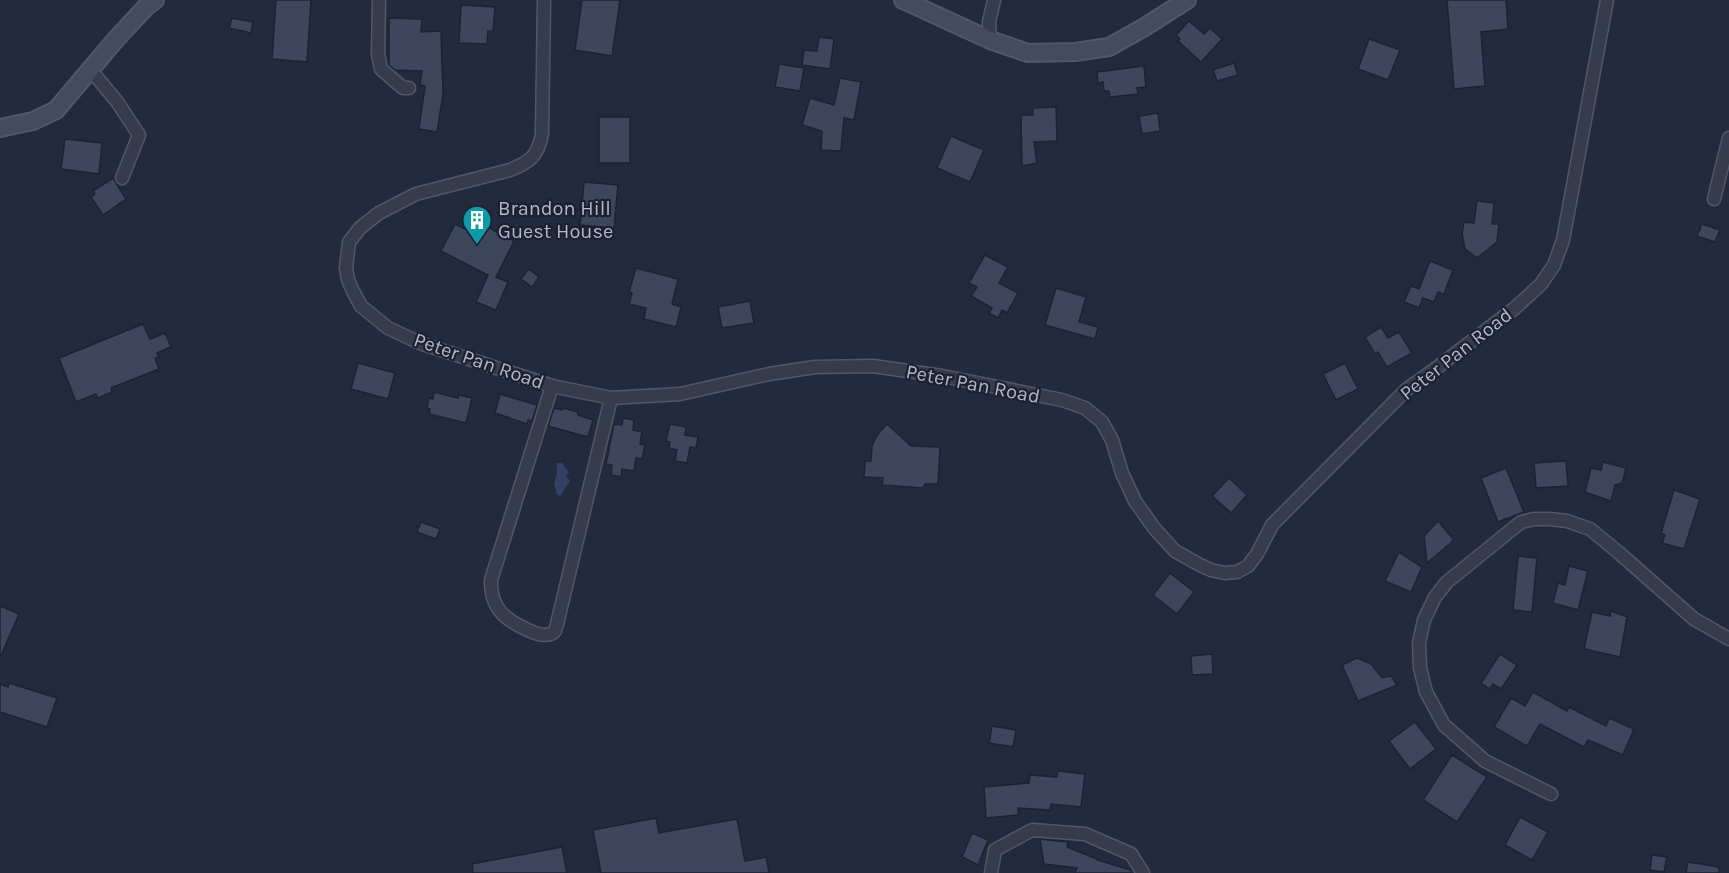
<svg xmlns="http://www.w3.org/2000/svg" width="1729" height="873" viewBox="0 0 1729 873" font-family="Karla,sans-serif">
<rect width="100%" height="100%" fill="#222a3d"/>
<polygon fill="#344063" points="557,463 562,463 569,472 566,476 570,481 560,496 557,494 554,483 557,474"/>
<g fill="#3e465d" stroke="#1d2334" stroke-width="1.5">
<polygon points="276,0 311,0 307,62 272,59"/>
<polygon points="582,0 620,0 612,56 575,50"/>
<polygon points="1447,0 1506,0 1508,29 1481,32 1485,86 1454,89"/>
<polygon points="461,5 495,7 493,31 488,31 487,44 459,43"/>
<polygon points="232,18 253,22 251,33 229,28"/>
<polygon points="389,18 422,19 421,32 441,31 443,94 437,132 419,129 425,86 420,85 422,71 395,70 389,65"/>
<polygon points="1189,21 1204,34 1210,28 1222,39 1201,62 1178,41 1180,39 1176,35"/>
<polygon points="819,37 834,39 830,69 802,65 804,50 817,51"/>
<polygon points="1369,39 1400,50 1388,80 1358,69"/>
<polygon points="1234,63 1238,75 1217,81 1213,70"/>
<polygon points="779,64 804,68 800,91 775,87"/>
<polygon points="1144,66 1146,87 1137,88 1138,94 1110,97 1109,91 1104,91 1103,82 1098,83 1097,72"/>
<polygon points="840,78 861,82 854,120 844,118 841,151 821,150 822,131 802,125 810,98 834,105"/>
<polygon points="1056,107 1057,141 1034,142 1037,163 1022,166 1021,115 1033,115 1033,108"/>
<polygon points="1158,113 1160,131 1142,134 1139,116"/>
<rect x="599" y="117" width="31" height="46"/>
<polygon points="951,136 984,150 970,182 937,168"/>
<polygon points="65,139 102,143 99,174 61,169"/>
<polygon points="113,178 126,199 103,215 91,197 95,194 93,191"/>
<polygon points="584,182 618,185 614,228 580,225"/>
<polygon points="1477,201 1494,203 1492,224 1499,224 1497,242 1477,258 1465,249 1462,234 1464,222 1474,223"/>
<polygon points="472,219 514,241 496,277 508,282 496,310 476,302 488,275 441,251 455,224 467,230"/>
<polygon points="1702,224 1720,230 1715,242 1697,236"/>
<polygon points="985,255 1008,267 999,283 1018,293 1007,313 1002,310 998,318 989,313 992,308 971,296 977,287 969,283"/>
<polygon points="1430,261 1453,270 1444,294 1438,292 1434,302 1423,298 1419,308 1404,302 1411,286 1419,289"/>
<polygon points="636,268 678,279 672,304 681,307 676,327 644,319 646,308 629,304 632,293 629,292"/>
<polygon points="529,269 539,277 532,287 521,279"/>
<polygon points="1056,288 1086,297 1079,322 1098,327 1095,339 1045,325"/>
<polygon points="750,301 754,323 722,328 718,307"/>
<polygon points="143,324 150,339 165,333 171,347 157,353 159,357 155,358 159,369 111,388 112,392 98,398 96,394 76,402 59,358"/>
<polygon points="1381,327 1388,338 1399,332 1412,353 1387,367 1378,352 1375,354 1365,337"/>
<polygon points="358,363 395,373 388,399 351,389"/>
<polygon points="1345,363 1358,389 1336,400 1323,374"/>
<polygon points="434,392 458,398 459,395 472,398 466,423 429,414 430,409 427,408 429,398 433,399"/>
<polygon points="500,394 537,405 532,421 528,420 527,424 495,413"/>
<polygon points="554,408 562,410 563,408 578,412 578,415 593,420 588,437 548,426"/>
<polygon points="623,418 634,420 633,430 642,432 640,444 645,445 642,459 636,458 634,471 622,469 621,477 611,475 612,465 606,464 614,424 622,425"/>
<polygon points="670,424 686,427 685,435 698,437 696,448 690,447 687,463 675,461 677,450 669,448 670,442 666,441"/>
<polygon points="887,424 911,446 940,447 938,484 925,484 923,488 882,485 883,478 864,477 865,461 871,461 872,445 878,434"/>
<polygon points="1566,461 1568,486 1536,488 1534,463"/>
<polygon points="1603,462 1626,468 1622,483 1615,485 1611,501 1585,492 1591,468 1601,470"/>
<polygon points="1506,468 1524,512 1498,522 1481,478"/>
<polygon points="1229,478 1247,495 1231,513 1212,496"/>
<polygon points="1674,490 1700,499 1684,549 1662,543 1665,535 1661,533"/>
<polygon points="1438,521 1454,540 1427,563 1424,536"/>
<polygon points="421,522 440,529 436,539 417,532"/>
<polygon points="1399,552 1422,567 1411,592 1385,581"/>
<polygon points="1518,556 1537,558 1532,612 1513,610"/>
<polygon points="1569,566 1588,571 1578,610 1553,603 1558,583 1565,585"/>
<polygon points="1170,573 1194,592 1177,614 1153,595"/>
<polygon points="0,606 19,614 0,658"/>
<polygon points="1611,611 1627,617 1620,657 1584,649 1592,612 1610,616"/>
<polygon points="1212,654 1213,674 1192,675 1191,656"/>
<polygon points="1500,654 1517,665 1501,689 1493,684 1490,689 1481,683"/>
<polygon points="1357,658 1371,664 1382,678 1391,676 1397,685 1358,701 1342,665"/>
<polygon points="9,683 57,698 47,727 0,712 0,684 8,687"/>
<polygon points="1533,692 1567,711 1569,707 1606,726 1609,718 1634,729 1623,755 1588,740 1584,747 1540,724 1527,746 1494,727 1511,698 1525,706"/>
<polygon points="1415,722 1436,749 1410,769 1389,741"/>
<polygon points="992,726 1016,730 1013,747 989,743"/>
<polygon points="1452,755 1487,777 1457,822 1423,800"/>
<polygon points="1058,771 1085,774 1081,807 1051,804 1050,810 1018,808 1018,815 986,818 984,787 1029,783 1030,775 1057,777"/>
<polygon points="1520,817 1548,832 1532,860 1505,845"/>
<polygon points="656,818 659,833 737,819 745,861 766,857 769,873 601,873 593,830"/>
<polygon points="972,833 988,840 978,865 962,857"/>
<polygon points="1040,839 1068,842 1067,847 1097,859 1097,860 1131,870 1131,873 1075,873 1077,868 1044,864"/>
<polygon points="562,847 567,873 473,873 472,864"/>
<polygon points="1652,855 1667,857 1664,872 1650,870"/>
<polygon points="1688,862 1719,867 1719,873 1686,873"/>
</g>
<g fill="none" stroke-linecap="round" stroke-linejoin="round">
<g stroke="#515768" stroke-width="15">
<g id="street">
<polyline points="379,0 378,54 381,69 403,88 409,88"/>
<path d="M544,0l-2,134c-4,22 -12,28 -32,36l-94,24 -37,19 -19,15 -11,14 -3,26 2,12 5,11 8,15 27,22 32,15 132,43 59,12 69,-4 89,-20 46,-7 58,-1 69,10 120,24 23,8 17,14 10,18 10,33 13,28 19,27 21,23 25,14 11,5 14,3 12,-1 11,-6 9,-12 15,-29 135,-136 32,-23 76,-58 26,-24 13,-19 9,-25 44,-240"/>
<polyline points="990,40 989,22 994,0"/>
<polyline points="90,69 118,103 139,135 122,178"/>
<polyline points="1714,199 1729,138"/>
<path d="M552,386l-61,194c-1,28 14,40 37,50 8,4 14,6 23,4l4,-3 2,-7 54,-226"/>
<polyline points="1551,794 1485,761 1444,725 1426,692 1420,668 1419,643 1424,620 1435,597 1447,582 1521,522 1534,519 1550,519 1567,521 1590,529 1618,552 1694,619 1729,639"/>
<polyline points="991,873 995,850 1032,830 1085,834 1131,854 1143,873"/>
</g>
</g>
<g stroke="#515768" stroke-width="20">
<g id="secondary">
<polyline points="903,0 990,40 1028,53 1075,52 1109,47 1143,28 1187,0"/>
<polyline points="0,128 33,121 56,110 117,38 147,6 155,0"/>
</g>
</g>
<use href="#street" stroke="#363c4d" stroke-width="12"/>
<use href="#secondary" stroke="#444a60" stroke-width="16"/>
</g>
<defs>
<g id="building-pin" transform="scale(1.5)"><path d="M0 17L-7.5 6A9.5 9.5 0 1 1 7.5 6Z" fill="#0f9aa8" stroke="#1b2132"/><path d="M-4-6H4V6H1V3H-1V6H-4ZM-2.5-4.3h1.7v1.8h-1.7ZM.8-4.3h1.7v1.8H.8ZM-2.5-1h1.7V.8h-1.7ZM.8-1h1.7V.8H.8Z" fill="#fff"/></g>
</defs>
<g fill-rule="evenodd">
<use href="#building-pin" x="477" y="220"/>
</g>
<g text-anchor="middle" dominant-baseline="central" stroke-width="4.5" stroke-linejoin="round" paint-order="stroke">
<g font-size="20" fill="#b2b7c9" stroke="#1b2132" text-anchor="start">
<text x="498" y="208">Brandon Hill<tspan x="498" dy="23">Guest House</tspan></text>
</g>
<g font-size="20" fill="#b2b7c9" stroke="#1b2132">
<text transform="translate(1456 354) rotate(-38)">Peter Pan Road</text>
<text transform="translate(479 361) rotate(19)">Peter Pan Road</text>
<text transform="translate(973 384) rotate(11)">Peter Pan Road</text>
</g>
</g>
</svg>
